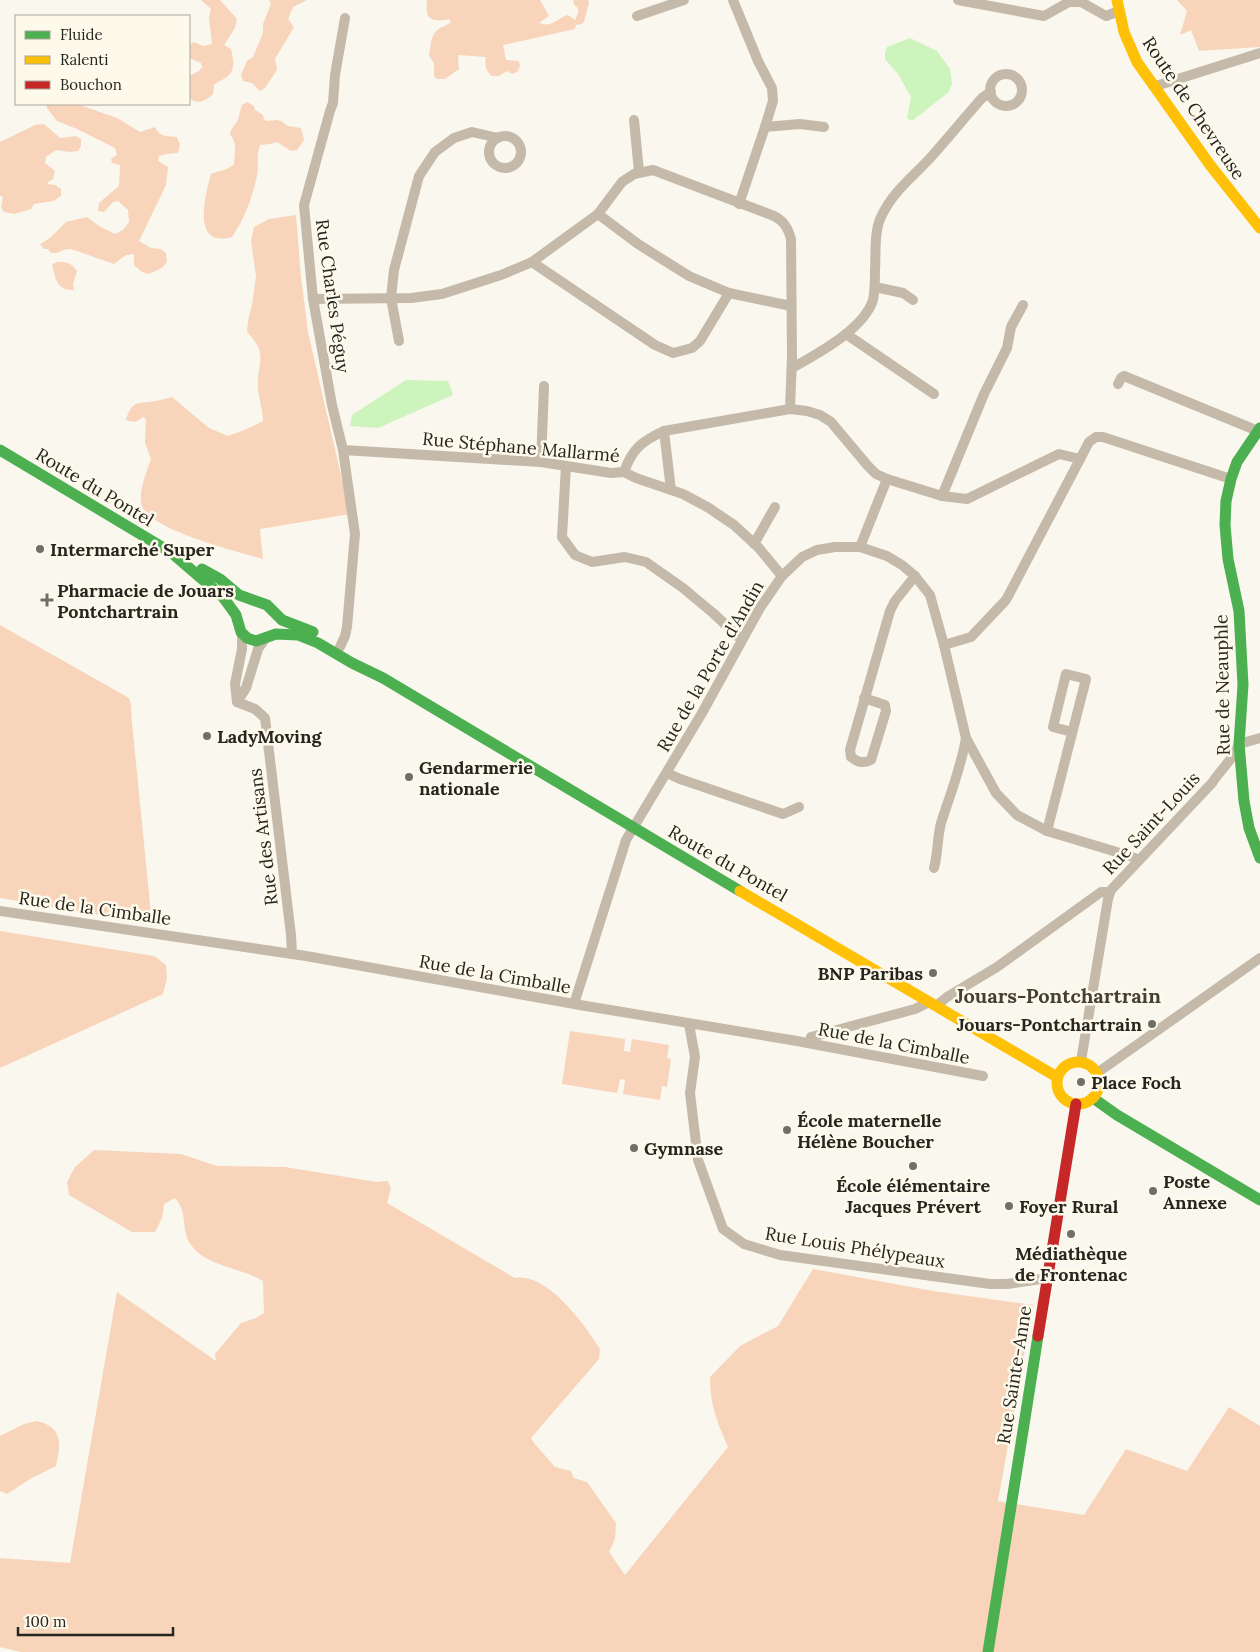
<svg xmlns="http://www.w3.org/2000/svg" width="1260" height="1652" viewBox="0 0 1260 1652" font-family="Lora,serif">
<rect width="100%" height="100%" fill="#faf7ef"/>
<g fill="#f8d4bb">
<path d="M201,0h19l17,19 -2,9 -11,17 7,4c2,9 5,20 -3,27 -4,4 -10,5 -14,9l-1,9c-7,7 -17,12 -24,3v-21l10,-5 3,-4 -1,-4 -12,-5v-13l5,-3 9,4 9,-2 -3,-26 2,-9z"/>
<polygon points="269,0 307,0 293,7 288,19 294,27 275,59 277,70 265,88 260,91 252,83 243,81 241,75 247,61 253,57 263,33 263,24 271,4"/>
<path d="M427,0h113l9,16 -10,7c14,5 18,-5 29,-8l7,5 3,-7v-5l-4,-3 -1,-5h15l1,3 -5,19 -2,2 -6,1 -1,4 -72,16 3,15 13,1 1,5 -3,6 -5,2 -5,-3 -8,5h-7c-6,-4 -8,-12 -6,-19l-28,-2 1,14 -14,10h-8l-3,-3v-13l-5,-7c2,-10 1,-22 11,-28 4,-2 7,-3 11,-6l-2,-3c-7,2 -20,3 -22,-6 -1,-4 0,-9 0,-13z"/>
<polygon points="1177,0 1260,0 1260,47 1199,51 1191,30 1180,35 1187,11"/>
<path d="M247,102l7,4 1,4 8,5 1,5 4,1 8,-1 5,1 7,5 13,2 3,12 -7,10 -6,1 -14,-9 -7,2 -10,1c-4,10 -1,20 -3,31 -5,22 -12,42 -25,61 -41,11 -27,-41 -21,-63 8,-4 16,-3 23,-10 0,-10 4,-22 -4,-29 1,-8 6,-10 8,-16 2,-4 2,-10 4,-14z"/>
<path d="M47,104h30l40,14 23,14 15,-5c4,10 12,9 22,10l3,8 -2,8 -12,1 -7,2 -1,5 10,6 -2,18 -27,56 12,7 10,1 5,4 1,9 -5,6 -13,6 -7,-2 -8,-7v-11l-8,1 -12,9 -43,-15c-8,-1 -12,5 -20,4l-3,-4h-4l-4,-5 10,-6 16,-16 21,-5 12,9 16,8 8,-4 6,-8 -1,-12 -10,-9 -5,1 -9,10 -6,-1 1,-8 20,-17 1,-21 -8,-2 -1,-4 6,-4 -2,-7 -38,-19 -20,-8 -10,-13z"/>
<polygon points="44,124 60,138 76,136 81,139 81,146 78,151 69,152 56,150 46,157 45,163 55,171 53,179 48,182 48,184 55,185 61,189 61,196 53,201 34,204 31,209 14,214 4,212 1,207 3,198 0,195 0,142 35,125"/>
<path d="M296,215l5,62 7,55 42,182 -90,15 3,30c-27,-8 -106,-27 -120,-51 -7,-12 4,-37 8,-49l-6,-16 1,-24 -3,-2c-6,5 -9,6 -17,3 6,-21 13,-16 30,-19 6,-1 11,-3 16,-4l37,31 19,8 19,-7 16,-8c0,-11 -4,-21 -5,-31 -2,-27 12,-35 -11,-58l1,-12 4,-15 4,-29 -5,-35 3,-14 15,-8z"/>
<path d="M58,262c9,0 14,1 19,9l-4,13 1,6c-17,1 -19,-12 -22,-26z"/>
<polygon points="0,625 129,698 131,705 132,723 152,924 0,898"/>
<polygon points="0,931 154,956 166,965 167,978 163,994 0,1068"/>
<polygon points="570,1031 625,1039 624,1051 630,1052 632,1039 669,1045 667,1058 671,1059 667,1087 662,1086 660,1100 623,1094 625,1080 620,1079 617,1093 562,1084"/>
<path d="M94,1150l87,4 36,12 68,1 92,15 11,-1 3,7 -4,15 128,75c32,-6 70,47 85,71l-1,10 -68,79 3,5 21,24 16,4 3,7 13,4 29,41 -1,16 -6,13 16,23 103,-128c-11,-26 -18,-41 -18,-70l30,-31 38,-20 35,-57 120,22 100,14 -35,196 86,14 42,-66 61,22 42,-64 31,19v226h-1239l-21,-5v-89l70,5 47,-271 99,69 -1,-7 26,-31 15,-5 8,-5 -1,-32c-22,-14 -59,-14 -74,-39 -8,-15 -1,-30 -14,-44l-11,6 -2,14 -7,14h-23l-63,-37 -2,-13 8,-15z"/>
<path d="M37,1421c26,6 24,23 19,45l-26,13 -23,15 -7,-3v-55l24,-12z"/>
</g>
<g fill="#cef4bd">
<polygon points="910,38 937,51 950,69 952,84 949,92 912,121 907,118 911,97 898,74 885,59 885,53 887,47"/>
<polygon points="406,380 448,381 453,395 378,428 350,426 352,415"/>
</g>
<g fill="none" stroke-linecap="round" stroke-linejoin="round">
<g stroke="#c5baa9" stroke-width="10">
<polyline points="733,0 758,61 772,88 773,101 765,127"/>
<polyline points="958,0 1044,16 1069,2 1081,2 1106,16 1119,11"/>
<polyline points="637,16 684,0"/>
<circle cx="1006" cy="90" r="16"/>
<polyline points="1156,86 1260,53"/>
<polyline points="634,120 639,172"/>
<circle cx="505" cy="152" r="16"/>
<polyline points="739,204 765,127 800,124 824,127"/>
<polyline points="598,214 638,244 689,276 729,293 791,306"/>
<polyline points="532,262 655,345 673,353 692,348 700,341 729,293"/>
<polyline points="875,287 903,293 913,300"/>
<path d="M313,299l98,-1 31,-4 59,-19 31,-13 66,-48 24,-32 12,-8 19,-4 121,46c10,5 14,12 17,23l1,118 -2,52"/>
<polyline points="846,334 934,394"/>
<polyline points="399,341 391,298 394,270 419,176 435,152 454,138 472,132 498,138"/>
<path d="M792,368c25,-14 72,-39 81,-68 2,-9 2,-20 2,-30 1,-15 -1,-39 6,-53 12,-26 32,-40 51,-61 17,-19 33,-39 50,-58l9,-6"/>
<polyline points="1118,384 1121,378 1124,376 1258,431"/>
<polyline points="664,431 671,490"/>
<polyline points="343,450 541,462 611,473 624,472 636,478 683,494 709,508 734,525 758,547 782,576"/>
<polyline points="541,462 544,386"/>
<polyline points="566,466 562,537 575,555 592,562 625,557 646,562 683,588 713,613 742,640"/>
<path d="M624,472c8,-23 18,-31 40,-41l126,-22 17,2 13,4 11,7 37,44 8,8 11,5 55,17 25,3 92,-45 21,5"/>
<polyline points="942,496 984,394 1007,348 1011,327 1023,305"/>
<polyline points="754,544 775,507"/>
<polyline points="860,547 887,479"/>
<polyline points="242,633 242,649 235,684 237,702 246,688 258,649 265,639"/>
<polyline points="944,645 971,637 1006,600 1089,442 1096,437 1103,437 1231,479"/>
<polyline points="340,647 345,636 347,627 355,534 343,450 332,405 313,299 304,205 330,111 333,103 335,75 345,18"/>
<path d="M864,698l21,7 1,6 -15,49c-9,4 -13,2 -20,-3l-1,-7 40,-139 5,-10 20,-25"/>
<polyline points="237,702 255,709 265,718 291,935 292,954"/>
<polyline points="667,773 680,779 783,814 799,807"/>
<polyline points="1047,831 1086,679 1066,674 1053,727 1072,732"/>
<path d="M934,868c4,-15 3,-29 7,-45 9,-28 20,-55 25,-85"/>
<polyline points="0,911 306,956 580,1005 797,1041 983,1076"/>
<polyline points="574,1004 626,840 702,713 760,608 782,576 802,557 817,550 835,547 860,547 887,556 902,565 915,576 930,595 944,645 966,738 996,793 1017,815 1047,831 1130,856 1139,860"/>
<polyline points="936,1006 947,997 997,967 1101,892 1106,892 1109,894"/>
<polyline points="689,1024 695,1057 690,1093 698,1160 723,1229 744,1244 780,1255 990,1284 1007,1284 1048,1278"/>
<polyline points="810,1043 811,1037 915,1009 929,1002"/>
<path d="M1081,1061l27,-162 3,-9 101,-107c9,-14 21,-23 27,-39l21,-6"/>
<polyline points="1097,1073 1260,958"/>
</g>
<g stroke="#4caf50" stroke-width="11">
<polyline points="1260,428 1237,462 1231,479 1226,501 1225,525 1228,559 1239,611 1243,685 1239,744 1244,801 1249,828 1260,858"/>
<polyline points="0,450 182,559"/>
<polyline points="173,554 223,597 236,615 241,632 247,638 256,641 276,634 298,635 318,643 352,663 383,678 740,891"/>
<polyline points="202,569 220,579 239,595 267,605 282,620 313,632"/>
<polyline points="1093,1098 1117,1115 1260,1200"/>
<polyline points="988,1652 1038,1336"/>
</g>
<g stroke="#ffc107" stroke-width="11">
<polyline points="1117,0 1124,32 1137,62 1210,165 1260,228"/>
<polyline points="740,891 1057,1077"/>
<circle cx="1078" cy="1083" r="21"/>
</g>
<polyline stroke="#c62828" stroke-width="11" points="1038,1336 1076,1104"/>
</g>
<g fill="#716e68" stroke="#fefaeb" stroke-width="2">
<circle cx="40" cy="549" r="5"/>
<path d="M44.5 592.5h5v5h5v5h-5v5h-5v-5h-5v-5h5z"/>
<circle cx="207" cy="736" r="5"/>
<circle cx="409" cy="777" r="5"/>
<circle cx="933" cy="973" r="5"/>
<circle cx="1152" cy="1024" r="5"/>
<circle cx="1081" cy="1082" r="5"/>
<circle cx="787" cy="1130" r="5"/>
<circle cx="634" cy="1148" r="5"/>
<circle cx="913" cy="1166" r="5"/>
<circle cx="1153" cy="1191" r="5"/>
<circle cx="1009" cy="1206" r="5"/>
<circle cx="1071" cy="1234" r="5"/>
</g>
<g text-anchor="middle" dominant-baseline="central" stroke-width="5" stroke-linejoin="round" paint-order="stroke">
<g font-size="18" fill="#272520" stroke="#fefaeb">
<text transform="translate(1194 108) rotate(56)">Route de Chevreuse</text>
<text transform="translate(333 296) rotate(82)">Rue Charles Péguy</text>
<text transform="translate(521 447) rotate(5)">Rue Stéphane Mallarmé</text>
<text transform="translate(95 487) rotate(31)">Route du Pontel</text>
<text transform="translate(710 666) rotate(-60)">Rue de la Porte d'Andin</text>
<text transform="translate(1222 685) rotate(-91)">Rue de Neauphle</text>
<text transform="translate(1151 823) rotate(-47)">Rue Saint-Louis</text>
<text transform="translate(263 837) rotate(-97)">Rue des Artisans</text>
<text transform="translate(728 863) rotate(30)">Route du Pontel</text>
<text transform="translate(95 908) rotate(8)">Rue de la Cimballe</text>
<text transform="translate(495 974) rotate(10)">Rue de la Cimballe</text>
<text transform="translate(894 1043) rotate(11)">Rue de la Cimballe</text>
<text transform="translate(855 1247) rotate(9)">Rue Louis Phélypeaux</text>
<text transform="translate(1014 1375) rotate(-81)">Rue Sainte-Anne</text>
</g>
<g font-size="18" font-weight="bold" fill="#272520" stroke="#fefaeb" text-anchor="start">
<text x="50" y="549">Intermarché Super</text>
<text x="57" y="590">Pharmacie de Jouars<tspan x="57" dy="21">Pontchartrain</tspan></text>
<text x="217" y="736">LadyMoving</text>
<text x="419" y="767">Gendarmerie<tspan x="419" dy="21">nationale</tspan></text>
<text x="923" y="973" text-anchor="end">BNP Paribas</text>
<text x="1142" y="1024" text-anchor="end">Jouars-Pontchartrain</text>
<text x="1091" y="1082">Place Foch</text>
<text x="797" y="1120">École maternelle<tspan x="797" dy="21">Hélène Boucher</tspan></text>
<text x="644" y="1148">Gymnase</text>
<text x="1163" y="1181">Poste<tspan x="1163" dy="21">Annexe</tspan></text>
<text x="913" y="1185" text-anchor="middle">École élémentaire<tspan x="913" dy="21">Jacques Prévert</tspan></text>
<text x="1019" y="1206">Foyer Rural</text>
<text x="1071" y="1253" text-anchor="middle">Médiathèque<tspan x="1071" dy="21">de Frontenac</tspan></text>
</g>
<g font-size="20" font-weight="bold" fill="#423f34" stroke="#fefaeb">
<text x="1058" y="995">Jouars-Pontchartrain</text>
</g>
</g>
<rect x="15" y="15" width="175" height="90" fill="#fefaeb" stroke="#a8a59a"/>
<rect x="25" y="31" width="25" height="8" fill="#4caf50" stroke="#a8a59a"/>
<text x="60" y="40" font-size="15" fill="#272520">Fluide</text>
<rect x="25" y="56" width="25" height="8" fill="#ffc107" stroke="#a8a59a"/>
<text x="60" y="65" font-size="15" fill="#272520">Ralenti</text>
<rect x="25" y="81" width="25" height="8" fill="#c62828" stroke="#a8a59a"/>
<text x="60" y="90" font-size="15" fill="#272520">Bouchon</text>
<path d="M18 1627v8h155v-8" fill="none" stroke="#272520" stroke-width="2.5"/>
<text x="25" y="1627" font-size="15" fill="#272520" stroke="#fefaeb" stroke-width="4" paint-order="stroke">100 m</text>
</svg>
